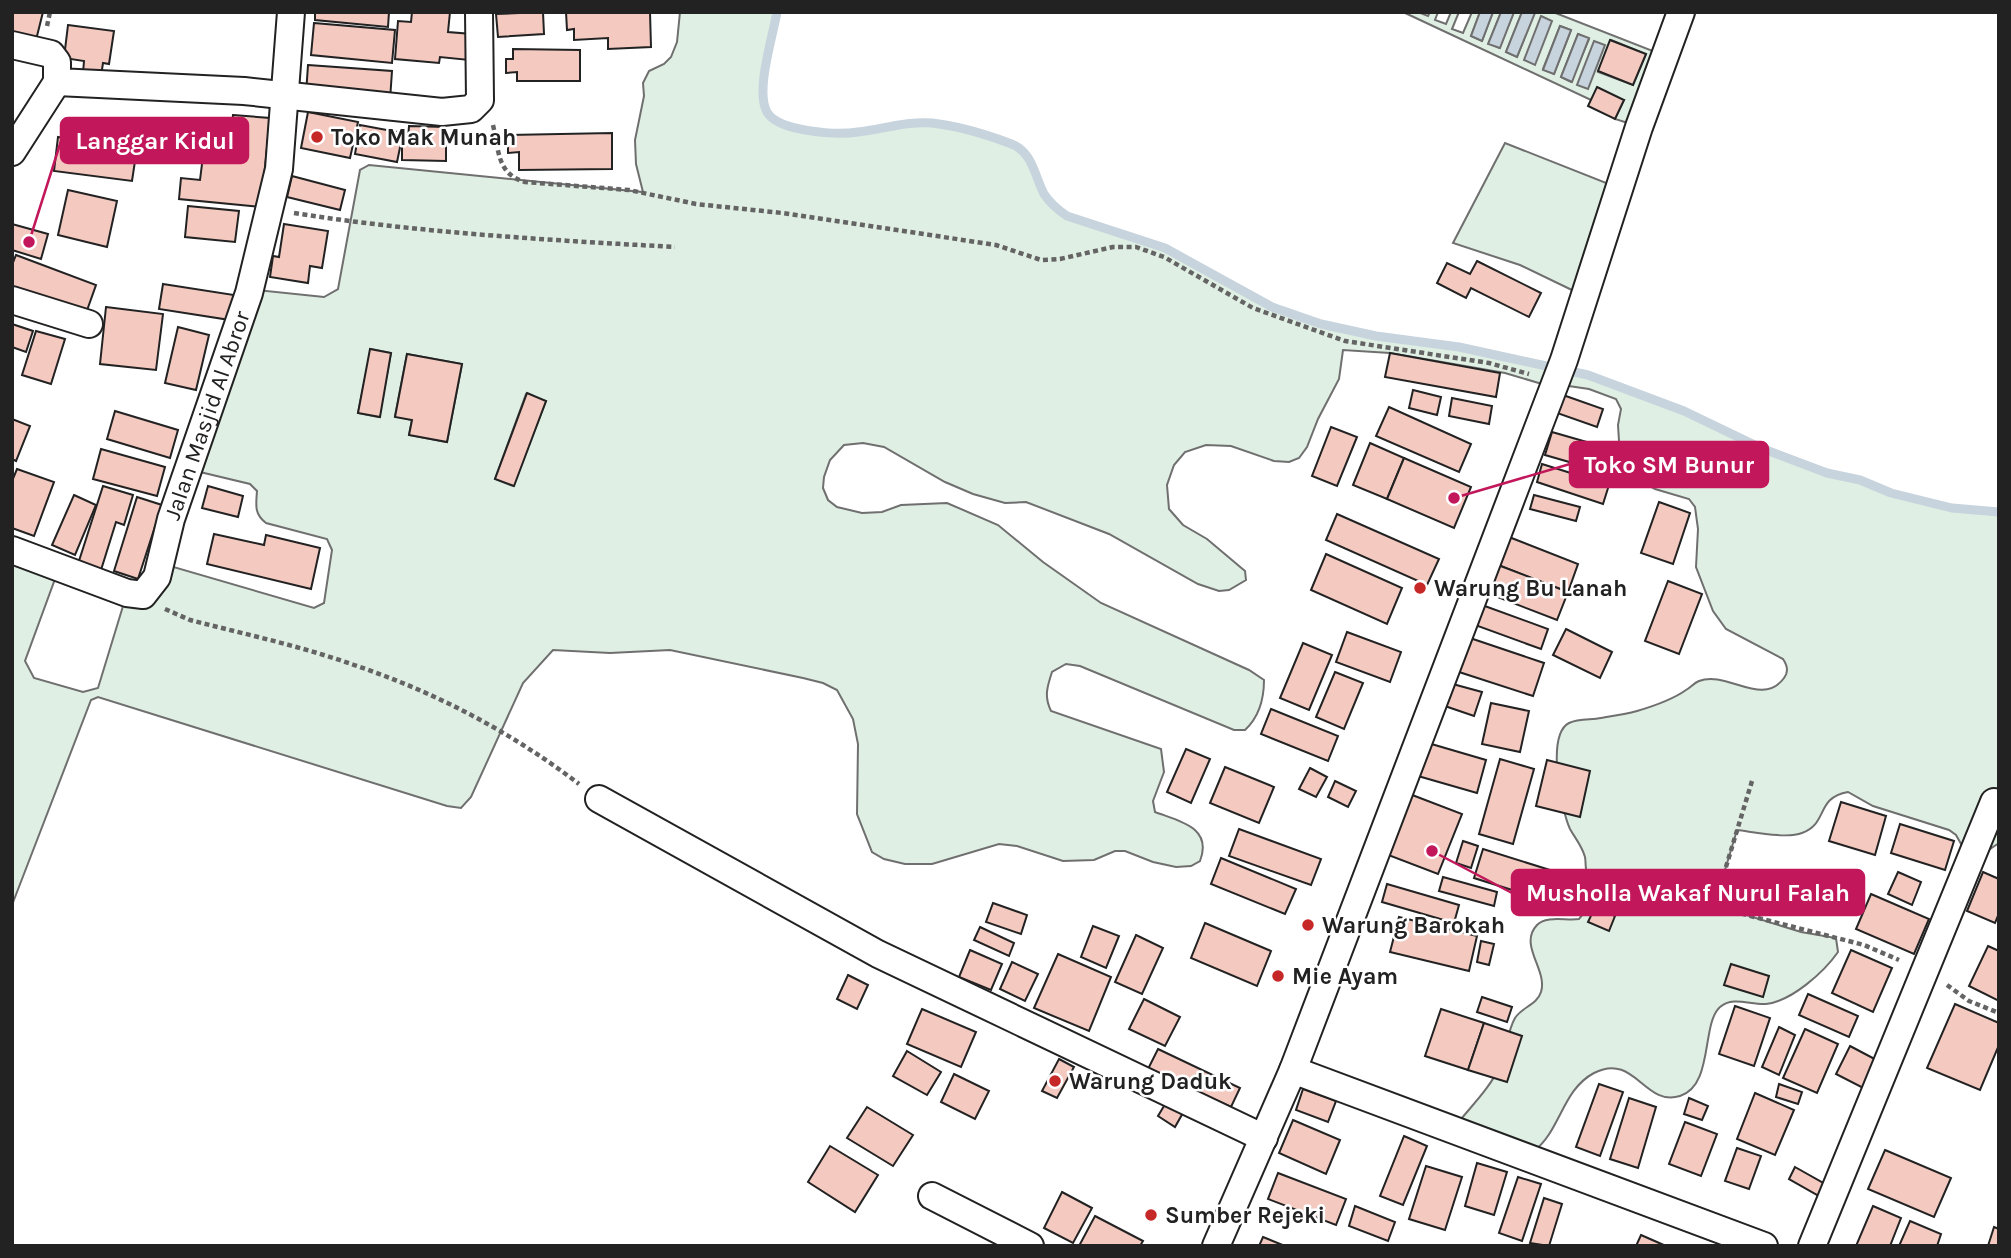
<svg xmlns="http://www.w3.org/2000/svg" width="2011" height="1258" viewBox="0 0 2011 1258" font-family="Karla,sans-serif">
<rect width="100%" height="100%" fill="#fff"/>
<g fill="#e0efe3" stroke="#6f6f6f" stroke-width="2" fill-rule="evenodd">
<path d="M680,12h97c-4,24 -22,79 -10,100 11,20 70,23 91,20 25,-3 48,-11 74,-9 26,3 53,11 77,20 23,8 25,32 35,51 6,9 14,16 23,22l98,32 107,59 49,17 55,12 83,11 129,28 96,36 77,37 66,25 33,7 31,13 61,15 47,4v331l-9,6 -25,2 -9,-16 -7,-5 -76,-24 -25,-14c-33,6 -19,31 -46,41 -15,6 -48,-1 -65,-3l-18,60v15l5,3 77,24 35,6 2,14c-14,20 -46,49 -72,52 -16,1 -33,-8 -46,3 -19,17 -6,78 -40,89 -36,11 -45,-44 -86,-23 -32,17 -33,57 -60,78l-81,-22c16,-21 37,-40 48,-65 6,-15 6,-32 14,-46 7,-11 22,-13 26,-26 7,-22 -23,-47 -4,-67 10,-10 29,-4 42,-6 6,-8 15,-16 15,-27 0,-9 -4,-12 -7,-19 -2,-5 -1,-11 -2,-16 -3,-11 -10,-19 -15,-28 -9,-20 -24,-94 -1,-106 10,-5 22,-3 32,-5 12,-2 25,-4 36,-7 17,-5 35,-11 49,-21 5,-3 8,-7 13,-9 28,-11 63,27 85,-3 5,-6 3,-13 -1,-19l-57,-30 -13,-18 -17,-44 2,-38 -3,-22 -6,-8 -34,-10 -18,-10 -9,-9 -9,-29 -1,-16 3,-16 -5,-10 -27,-10 -27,-4 -10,2 -47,-14 -115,-20 -47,-3 -4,29 -21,40 -11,28 -8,11 -10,4 -15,-1 -43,-15 -25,-1 -21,7 -11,13 -7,20 2,24 14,16 24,14 38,32 1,9 -17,10 -10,1 -21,-7 -89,-50 -83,-32 -21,1 -32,-9 -28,-12 -61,-35 -21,-4 -19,2 -14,15 -6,17 -1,11 5,12 9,7 25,6 20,-1 19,-7 46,-2 51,22 45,37 58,41 148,67 15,10c0,20 -5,37 -19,50h-11l-154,-64 -14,-2 -14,8c-5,15 -8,25 -1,39l110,38 3,23 -11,29 2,11c24,9 58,15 45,49l-9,5 -15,1 -23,-5 -28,-11h-10l-21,9 -31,1 -46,-15 -18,-2 -67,20h-27l-21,-5 -12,-7 -15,-38 1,-70 -5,-25 -16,-29 -14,-7 -20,-5 -133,-28 -60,3 -57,-3 -30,33 -52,114 -10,11 -14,-2 -349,-109 -7,3 -79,205v-355l47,18 -34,93 9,17 49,14 15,-4 29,-95 33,-30 154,45 10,-5 8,-53 -5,-11 -61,-16c-12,-9 -10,-18 -9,-32l-7,-7 -50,-12 57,-182 67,7 14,-8 22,-119 9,-5 274,27 -7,-28 -1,-24 9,-44 -1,-13 6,-12 15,-7 7,-7 6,-15zM371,349l20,4 -12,64 -21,-4zM407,354l55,10 -15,78 -38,-7 3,-15 -17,-4zM526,394l20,7 -33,85 -18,-7z"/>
<path d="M1403,12h15l10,4 2,-4h8l-3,8 11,4 5,-12h8l-7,17 11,4 9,-21h8l-9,24 11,5 11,-29h8l-12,31 10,5 15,-36h8l-16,40 11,5 17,-44 -2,-1h21l105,41 -84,238 -54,-26 -67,-22 52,-100 106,42 20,-61 -16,-5 9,-19h-33zM1560,26l11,4 -17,44 -11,-5zM1578,34l11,5 -18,43 -10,-5zM1611,40l35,14 -13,31 -35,-13z"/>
</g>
<g fill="#c7d3dd" stroke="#6f6f6f" stroke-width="2">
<polygon points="1480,12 1493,12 1482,41 1471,36"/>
<polygon points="1501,12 1514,12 1500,48 1488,44"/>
<polygon points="1522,12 1535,13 1517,57 1506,52"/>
<polygon points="1541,16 1552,21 1535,65 1524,60"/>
<polygon points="1560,26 1571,30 1554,74 1543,70"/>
<polygon points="1578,34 1589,38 1572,82 1561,77"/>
<polygon points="1594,41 1605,45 1588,89 1577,85"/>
</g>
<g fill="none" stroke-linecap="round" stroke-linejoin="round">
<path stroke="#c7d3dd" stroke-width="9" d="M777,12c-4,24 -22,79 -10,100 11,20 70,23 91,20 25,-3 49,-11 74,-9 26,3 53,11 77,20 24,8 25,32 35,51 6,9 14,16 23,22l98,32 107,59 49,17 55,12 83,11 129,28 96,36 77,37 66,25 33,7 31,13 61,15 47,4"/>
</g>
<g fill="#f3c9c0" stroke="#222" stroke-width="2">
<polygon points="12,12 43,12 36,40 12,35"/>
<polygon points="315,12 389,12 388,27 315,20"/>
<polygon points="412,12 450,12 448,32 472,34 469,60 440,57 439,63 395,59 398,21 411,22"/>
<polygon points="543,12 544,34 498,37 496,14"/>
<polygon points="566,12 650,12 651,47 608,49 608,38 574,40 574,29 567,30"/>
<polygon points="314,23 395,30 392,63 311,55"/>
<polygon points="68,25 114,31 109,64 103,63 101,76 83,73 84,61 64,58"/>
<polygon points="1610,40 1646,54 1633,85 1598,71"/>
<polygon points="513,49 580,50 580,81 517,81 517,72 506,73 506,59 513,59"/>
<polygon points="308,65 392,71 390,100 306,94"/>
<polygon points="1597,87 1624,100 1615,119 1588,106"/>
<polygon points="308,112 358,122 350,158 301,148"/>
<polygon points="233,115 270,118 261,207 179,199 181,178 200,180 205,140 230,142"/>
<polygon points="360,125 403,133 397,162 355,154"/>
<polygon points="409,126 446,127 446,161 402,160 402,139 408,139"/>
<polygon points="612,133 612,169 519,170 519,152 508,153 508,135"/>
<polygon points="58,137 137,148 132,181 54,171"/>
<polygon points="292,176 345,190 340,210 287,197"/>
<polygon points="68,190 117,201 107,247 58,235"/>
<polygon points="188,206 239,211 235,242 185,237"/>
<polygon points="12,224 48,234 41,259 12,250"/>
<polygon points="284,224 328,231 322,268 310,266 308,283 270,277 273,256 279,257"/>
<polygon points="16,255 96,285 85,316 12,289 12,265"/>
<polygon points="1477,261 1541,293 1529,317 1471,288 1466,298 1437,283 1447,263 1470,274"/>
<polygon points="163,284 234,295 230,320 159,309"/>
<polygon points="106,307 163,314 156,370 100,364"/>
<polygon points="12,324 33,331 26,352 12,347"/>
<polygon points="178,327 209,335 196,390 165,383"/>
<polygon points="36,331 65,339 51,384 22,375"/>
<polygon points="370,349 391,353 380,417 358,413"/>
<polygon points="1390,353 1500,373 1496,397 1385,377"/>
<polygon points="407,354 462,364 447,442 409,435 412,420 395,417"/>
<polygon points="1413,390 1441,397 1437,415 1409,408"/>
<polygon points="527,393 546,401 514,486 495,479"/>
<polygon points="1563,395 1603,409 1597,427 1557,413"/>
<polygon points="1452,398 1492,406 1489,424 1449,416"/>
<polygon points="1389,407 1471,444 1459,472 1376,436"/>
<polygon points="115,411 178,430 170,458 107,439"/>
<polygon points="12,419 30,426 16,461 12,459"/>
<polygon points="1331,427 1357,437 1337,486 1312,476"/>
<polygon points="1552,432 1604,447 1597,470 1545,455"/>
<polygon points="1370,443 1404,458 1387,499 1353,485"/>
<polygon points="101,449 165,467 157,496 93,479"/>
<polygon points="1404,458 1471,487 1454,528 1387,499"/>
<polygon points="1542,464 1609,485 1603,504 1537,482"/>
<polygon points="17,469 54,482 34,536 12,528 12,481"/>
<polygon points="103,486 133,495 124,525 116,522 101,570 78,564"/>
<polygon points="208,486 243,496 238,517 202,508"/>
<polygon points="74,495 96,505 75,555 52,545"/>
<polygon points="1534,495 1580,507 1576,521 1530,509"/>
<polygon points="137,497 162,505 138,579 114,571"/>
<polygon points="1659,502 1690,513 1673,564 1641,553"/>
<polygon points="1337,514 1439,559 1427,585 1326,540"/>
<polygon points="214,534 264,545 266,535 320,548 311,589 207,564"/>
<polygon points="1509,537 1578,564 1568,592 1498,565"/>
<polygon points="1326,554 1402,588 1387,624 1311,590"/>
<polygon points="1498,565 1568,592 1557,620 1487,593"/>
<polygon points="1668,581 1702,594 1679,654 1645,641"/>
<polygon points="1482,605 1548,629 1541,649 1475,625"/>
<polygon points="1566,629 1612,652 1600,678 1553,655"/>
<polygon points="1347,632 1401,652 1390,682 1336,662"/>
<polygon points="1467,637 1544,663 1533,696 1456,671"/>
<polygon points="1303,643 1332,655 1309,710 1280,698"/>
<polygon points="1335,672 1363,683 1344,729 1316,717"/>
<polygon points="1449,683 1482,692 1474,716 1442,705"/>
<polygon points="1491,703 1529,711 1520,752 1482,744"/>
<polygon points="1271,709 1338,736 1328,761 1261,734"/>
<polygon points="1428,743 1486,760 1477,793 1418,776"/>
<polygon points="1186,749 1210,759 1191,803 1167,792"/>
<polygon points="1500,759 1534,769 1513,844 1479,834"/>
<polygon points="1547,760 1590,771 1580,817 1536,806"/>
<polygon points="1225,767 1274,787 1259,823 1210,803"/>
<polygon points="1310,768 1327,777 1316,797 1299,789"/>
<polygon points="1335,781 1356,791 1348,807 1328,797"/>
<polygon points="1407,793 1462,814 1438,874 1383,853"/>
<polygon points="1841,802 1886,816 1875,855 1829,841"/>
<polygon points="1900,824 1954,841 1945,870 1891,853"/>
<polygon points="1239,829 1321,859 1311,885 1229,856"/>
<polygon points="1463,841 1478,846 1471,868 1456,863"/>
<polygon points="1483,849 1588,882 1579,911 1474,878"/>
<polygon points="1221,858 1296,889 1285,914 1211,884"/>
<polygon points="1898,872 1921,882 1912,905 1888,894"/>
<polygon points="1983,872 1999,879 1999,913 1995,923 1967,911"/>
<polygon points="1443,877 1497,892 1494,906 1439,891"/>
<polygon points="1387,884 1459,905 1454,923 1382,902"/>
<polygon points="1871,894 1929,919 1914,954 1856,929"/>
<polygon points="993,903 1027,915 1021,934 986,922"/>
<polygon points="1595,907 1615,916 1609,931 1588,922"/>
<polygon points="1399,917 1477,936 1469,971 1390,952"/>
<polygon points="1205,923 1271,951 1257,986 1191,958"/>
<polygon points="1093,926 1119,936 1106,968 1081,957"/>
<polygon points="980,927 1014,943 1009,956 974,940"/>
<polygon points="1136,935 1163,948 1142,994 1115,982"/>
<polygon points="1481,941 1494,944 1489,965 1477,962"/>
<polygon points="1988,946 1999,951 1999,1001 1969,986"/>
<polygon points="970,950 1002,964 991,990 959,977"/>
<polygon points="1851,950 1892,968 1873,1012 1832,993"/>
<polygon points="1058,954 1111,977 1089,1031 1034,1008"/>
<polygon points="1012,962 1038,974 1025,1001 1000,989"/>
<polygon points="1731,964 1769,976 1763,997 1724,985"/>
<polygon points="848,975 868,985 857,1009 837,999"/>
<polygon points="1808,994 1858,1016 1849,1037 1799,1015"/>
<polygon points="1482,997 1512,1007 1507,1022 1477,1012"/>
<polygon points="1144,999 1180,1017 1165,1046 1129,1029"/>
<polygon points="1955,1004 1999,1023 1999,1045 1980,1090 1927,1068"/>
<polygon points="1735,1006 1770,1018 1754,1066 1719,1054"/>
<polygon points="922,1009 976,1032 961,1067 907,1044"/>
<polygon points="1441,1009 1484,1023 1468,1070 1425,1056"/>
<polygon points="1484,1023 1522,1036 1507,1082 1468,1070"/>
<polygon points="1779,1027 1795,1035 1779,1075 1762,1067"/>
<polygon points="1805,1029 1838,1044 1817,1093 1783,1078"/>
<polygon points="1850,1046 1886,1065 1871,1092 1836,1074"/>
<polygon points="1158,1049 1240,1088 1231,1107 1148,1069"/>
<polygon points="907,1051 941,1072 927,1095 893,1076"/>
<polygon points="1059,1059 1074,1067 1057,1098 1042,1091"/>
<polygon points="954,1074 989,1091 975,1119 941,1102"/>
<polygon points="1599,1084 1623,1092 1600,1156 1576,1147"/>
<polygon points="1779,1084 1802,1092 1798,1104 1776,1097"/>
<polygon points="1303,1089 1336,1101 1328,1122 1296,1110"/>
<polygon points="1755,1093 1794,1110 1775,1155 1737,1139"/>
<polygon points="1629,1098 1656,1107 1638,1168 1610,1159"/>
<polygon points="1689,1098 1708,1106 1702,1120 1684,1114"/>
<polygon points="1167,1101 1184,1111 1175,1127 1158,1116"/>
<polygon points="867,1107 913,1135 893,1166 847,1138"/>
<polygon points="1293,1120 1340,1140 1326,1174 1279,1153"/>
<polygon points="1685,1122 1717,1134 1701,1176 1669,1164"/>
<polygon points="1404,1136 1427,1146 1403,1205 1380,1196"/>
<polygon points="830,1146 878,1175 855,1212 808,1182"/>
<polygon points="1737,1148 1761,1156 1749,1189 1725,1181"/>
<polygon points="1885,1150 1951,1178 1934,1217 1868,1189"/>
<polygon points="1477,1163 1507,1172 1494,1215 1465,1206"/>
<polygon points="1426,1166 1462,1177 1445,1230 1409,1219"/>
<polygon points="1795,1167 1825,1184 1819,1196 1789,1179"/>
<polygon points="1278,1173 1346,1199 1336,1225 1268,1199"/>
<polygon points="1518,1177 1541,1184 1522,1241 1499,1233"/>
<polygon points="1062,1192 1092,1208 1073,1243 1044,1228"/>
<polygon points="1544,1198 1562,1204 1549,1246 1530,1243"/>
<polygon points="1355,1206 1395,1222 1388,1241 1349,1226"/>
<polygon points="1873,1206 1901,1218 1890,1246 1856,1246"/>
<polygon points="1095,1216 1143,1241 1140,1246 1079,1246"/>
<polygon points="1910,1221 1941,1234 1937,1246 1899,1246"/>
<polygon points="1994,1227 1999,1229 1999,1246 1988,1246"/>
<polygon points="1641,1235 1666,1246 1636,1246"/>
<polygon points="1263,1237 1285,1246 1259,1246"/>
</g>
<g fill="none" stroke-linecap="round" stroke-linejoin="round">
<g stroke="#222" stroke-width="30">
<g id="street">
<polyline points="12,45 51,54 57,62 57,82 244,91 442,112 471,109 480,100 479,12"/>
<polyline points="12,152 57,82"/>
<polyline points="12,300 89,324"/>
<path id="s1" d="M12,550l115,43 16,2 14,-18 14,-58 78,-226 30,-124 12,-157"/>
<polyline points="599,799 878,954 1264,1138"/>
<polyline points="1293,1070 1764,1246"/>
<polyline points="932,1196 1030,1246"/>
<polyline points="1216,1246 1293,1070 1564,360 1639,127 1681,12"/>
<polyline points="1812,1246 1994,802"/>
</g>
</g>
<g stroke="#646464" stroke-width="4.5" stroke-dasharray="5 3.5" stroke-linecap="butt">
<polyline points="47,26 50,12"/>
<path d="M493,125c6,26 4,49 32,57l104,8 67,14 86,9 148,22 66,10 45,15 19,-1 53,-12h23l28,10 89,51 92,33 144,22 40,11"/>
<path d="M294,213c127,20 254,27 381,34"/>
<path d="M165,609l25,11c54,14 111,26 164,45 81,27 157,67 225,119"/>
<polyline points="1752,781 1719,890 1719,905 1735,912 1864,945 1899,960"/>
<polyline points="1947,985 1969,1001 1999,1013"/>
</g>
<use href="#street" stroke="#fff" stroke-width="26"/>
</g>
<g fill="#c62828" stroke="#fff" stroke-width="2.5">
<circle cx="317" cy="137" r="7"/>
<circle cx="1420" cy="588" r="7"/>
<circle cx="1308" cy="925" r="7"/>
<circle cx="1278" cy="976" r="7"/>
<circle cx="1055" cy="1081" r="7"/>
<circle cx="1151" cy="1215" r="7"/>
</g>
<g text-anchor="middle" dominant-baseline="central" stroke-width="5" stroke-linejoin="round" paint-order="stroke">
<g font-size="23" font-weight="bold" fill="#222" stroke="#fff" text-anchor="start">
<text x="331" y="137">Toko Mak Munah</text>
<text x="1434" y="588">Warung Bu Lanah</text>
<text x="1322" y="925">Warung Barokah</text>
<text x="1292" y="976">Mie Ayam</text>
<text x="1069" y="1081">Warung Daduk</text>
<text x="1165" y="1215">Sumber Rejeki</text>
</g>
<g font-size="23" fill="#222" stroke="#fff">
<text stroke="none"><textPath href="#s1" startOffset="331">Jalan Masjid Al Abror</textPath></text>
</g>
</g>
<path fill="none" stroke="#c2185b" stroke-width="2.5" d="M29 242L61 141M1454 498L1570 464M1432 851L1512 893"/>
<g fill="#c2185b" stroke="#fff" stroke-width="2.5">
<circle cx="29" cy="242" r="7"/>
<circle cx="1454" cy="498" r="7"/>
<circle cx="1432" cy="851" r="7"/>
</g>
<g fill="#c2185b" stroke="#c2185b" stroke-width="2.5">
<rect x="61" y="118" width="187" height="45" rx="7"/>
<rect x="1570" y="442" width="198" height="45" rx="7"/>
<rect x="1512" y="870" width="352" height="45" rx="7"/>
</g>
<g font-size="24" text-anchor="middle" font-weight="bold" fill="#fff">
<text x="155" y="149">Langgar Kidul</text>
<text x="1669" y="473">Toko SM Bunur</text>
<text x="1688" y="901">Musholla Wakaf Nurul Falah</text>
</g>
<rect width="2011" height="1258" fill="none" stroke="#222222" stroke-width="28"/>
</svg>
